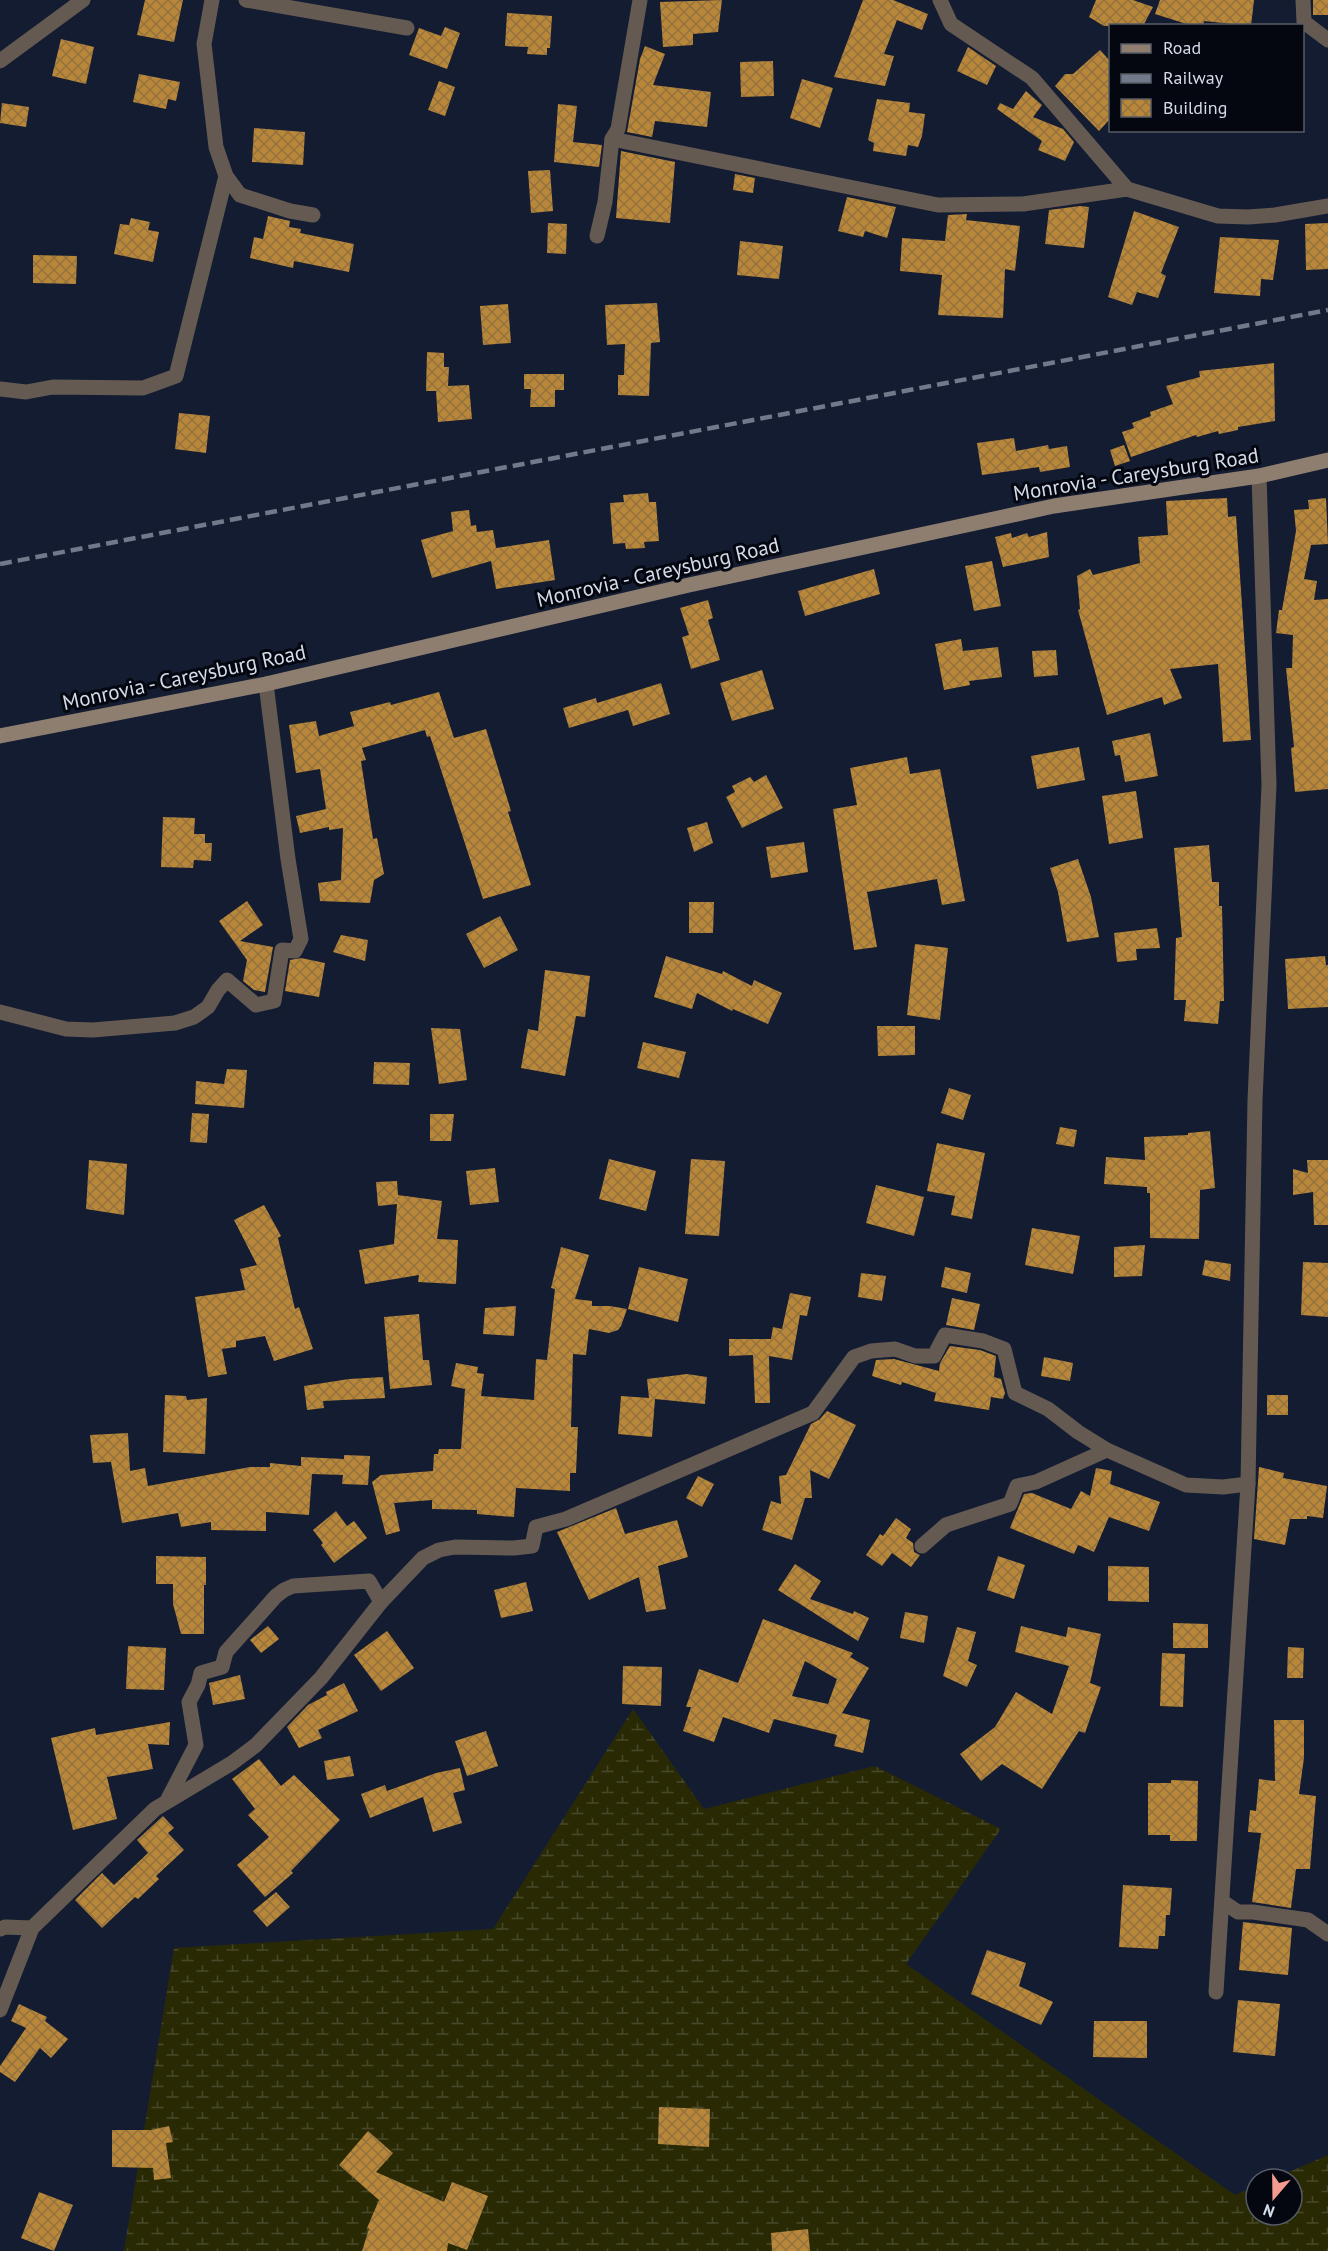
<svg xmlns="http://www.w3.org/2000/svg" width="1328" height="2251" viewBox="0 0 1328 2251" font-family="'PT Sans',sans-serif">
<defs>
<pattern id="wetland-marsh" width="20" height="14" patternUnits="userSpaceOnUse" patternTransform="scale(1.5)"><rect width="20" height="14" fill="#292a04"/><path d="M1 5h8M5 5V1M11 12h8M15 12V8" fill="none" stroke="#474829"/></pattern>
<pattern id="building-cross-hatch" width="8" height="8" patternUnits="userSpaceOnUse" patternTransform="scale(1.5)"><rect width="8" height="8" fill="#b8873a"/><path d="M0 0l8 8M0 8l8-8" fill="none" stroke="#94723e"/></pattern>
</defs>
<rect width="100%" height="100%" fill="#131c31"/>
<polygon fill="url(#wetland-marsh)" points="633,1709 704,1809 875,1766 1001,1829 906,1964 1235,2195 1256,2186 1256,2215 1292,2215 1292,2179 1273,2179 1328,2155 1328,2251 124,2251 174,1948 493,1929"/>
<g fill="url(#building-cross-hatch)" fill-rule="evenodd">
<polygon points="145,0 183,0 174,42 137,35"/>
<polygon points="722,0 718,32 693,34 693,45 663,47 660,2"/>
<polygon points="863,0 893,0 928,14 922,30 897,20 884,54 894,56 885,86 834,77"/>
<polygon points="1096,0 1133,0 1153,7 1143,26 1104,26 1089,17"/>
<polygon points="1160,0 1254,0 1251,26 1204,21 1203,26 1193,26 1155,14"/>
<rect x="1313" y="0" width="15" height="15"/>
<polygon points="507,13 552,16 550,48 547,48 547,55 527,54 528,47 505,46"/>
<polygon points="445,27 460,33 447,69 409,55 419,28 441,36"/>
<polygon points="61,39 94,47 86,84 52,76"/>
<polygon points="645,46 665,54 653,85 711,92 707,127 655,121 652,137 627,132 640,59"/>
<polygon points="968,47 996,66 987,85 957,71"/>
<polygon points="1100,50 1110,61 1110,119 1099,131 1055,86 1065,74 1073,74"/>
<polygon points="773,61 774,96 741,97 740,62"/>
<polygon points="139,74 180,82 176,101 168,99 166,109 133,102"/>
<polygon points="802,79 833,88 820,128 790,118"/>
<polygon points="439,81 455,87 445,116 428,110"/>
<polygon points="1026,91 1042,105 1033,117 1063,129 1074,142 1065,161 1038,150 1042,141 997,109 1000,103 1013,109"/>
<polygon points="877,99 910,103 909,112 925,114 922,136 918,147 908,145 906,156 873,151 874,143 868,140"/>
<polygon points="2,103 29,107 26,127 0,123"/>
<polygon points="558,104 577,106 573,142 602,145 599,167 554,162"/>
<polygon points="254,128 305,132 303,165 252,162"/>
<polygon points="621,151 675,162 670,223 616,218"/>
<polygon points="550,170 553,211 531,213 528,171"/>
<polygon points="735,174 755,178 753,193 733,190"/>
<polygon points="847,197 896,207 887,238 865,231 863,237 838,231"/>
<polygon points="1080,206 1089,207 1084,248 1045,244 1049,210"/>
<polygon points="1134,211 1179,227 1161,273 1166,276 1158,298 1137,292 1132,305 1108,297"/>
<polygon points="967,214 966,220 1020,226 1015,271 1005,269 1003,318 938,315 942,275 900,271 902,238 945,241 948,215"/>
<polygon points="268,216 290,221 289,227 301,229 300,233 354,244 349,272 294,261 293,268 250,258 254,237 263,239"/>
<polygon points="131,218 150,222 148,230 159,232 153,262 114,254 120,224 129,225"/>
<polygon points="548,223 567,224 566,254 547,253"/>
<polygon points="1328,223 1328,269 1306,270 1305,224"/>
<polygon points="1220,237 1279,240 1273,280 1261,279 1260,296 1214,293"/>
<polygon points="740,241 783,246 779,279 737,275"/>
<polygon points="33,255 77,256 76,284 33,283"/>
<polygon points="657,303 660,342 651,343 649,396 618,395 618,375 624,375 625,344 607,345 605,305"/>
<polygon points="508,304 511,343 483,345 480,306"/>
<polygon points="427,352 444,353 444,367 449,367 448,386 469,385 472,419 438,422 436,391 426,391"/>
<polygon points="1274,363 1275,421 1238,427 1238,430 1219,434 1218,431 1197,437 1196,435 1131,457 1122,432 1134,428 1132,423 1151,416 1150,412 1173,404 1166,386 1200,377 1199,371"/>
<polygon points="524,374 564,374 564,390 555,390 555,407 530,407 531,389 524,389"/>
<polygon points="179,413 210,416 206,453 175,449"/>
<polygon points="1014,438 1016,451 1048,445 1049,449 1067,446 1070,467 1040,472 1039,467 982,475 977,443"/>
<polygon points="1124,445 1130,461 1115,466 1110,450"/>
<polygon points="648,493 649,502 656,502 659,541 644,542 645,548 626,549 625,543 613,544 610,503 624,502 623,495"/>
<polygon points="1227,498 1228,517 1236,516 1251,740 1223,742 1218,664 1170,669 1182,698 1164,705 1162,697 1107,715 1078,610 1080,609 1077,576 1090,569 1093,575 1140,563 1138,537 1168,535 1166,501"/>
<polygon points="1326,498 1328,544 1311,545 1304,579 1317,581 1314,600 1328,599 1328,789 1295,792 1291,748 1294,747 1286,668 1292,668 1293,635 1276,633 1279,610 1282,610 1296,531 1294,510 1309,509 1308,500"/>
<polygon points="469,510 471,526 476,525 477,532 493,530 496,548 549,540 555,580 496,589 491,561 432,578 421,540 453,531 451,512"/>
<polygon points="1047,532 1049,557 1003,567 995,537 1011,533 1012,538 1027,533 1029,537"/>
<polygon points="992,561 1001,606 974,611 965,566"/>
<polygon points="874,569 880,594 805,616 798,591"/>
<polygon points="708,600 713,618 708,620 720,660 691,669 682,637 689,635 680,608"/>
<polygon points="961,639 963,651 998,647 1002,677 969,681 970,685 944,690 935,644"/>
<polygon points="1056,650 1058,675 1034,677 1032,651"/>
<polygon points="762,670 774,709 732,721 720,683"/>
<polygon points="661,683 670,714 633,726 628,710 569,728 563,708 596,698 597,703"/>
<polygon points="439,692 454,738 486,729 511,811 508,812 531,885 483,899 430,736 427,737 425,730 362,748 366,760 361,761 373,839 377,838 384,874 374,880 370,903 320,901 318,883 341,880 343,828 329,830 329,827 300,833 296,816 326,809 320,769 296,773 289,725 316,721 319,736 354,726 350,712 390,702 391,705"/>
<polygon points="1150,733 1158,776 1125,782 1120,755 1115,756 1112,741"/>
<polygon points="1079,747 1085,780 1037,789 1031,756"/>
<polygon points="907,757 910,774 940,769 965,901 942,905 937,879 867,892 877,947 854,950 833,809 857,805 850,768"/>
<polygon points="766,775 783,808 742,828 726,797 735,792 732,786 750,777 754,782"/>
<polygon points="1136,791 1143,838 1109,844 1102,796"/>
<polygon points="163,817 195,818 194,834 205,834 205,843 212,843 211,861 194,860 193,868 161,867"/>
<polygon points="707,822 713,843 694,852 687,828"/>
<polygon points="804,842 808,872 771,878 766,847"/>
<polygon points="1209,845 1212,882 1219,882 1219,906 1222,906 1224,1001 1220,1001 1218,1024 1184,1021 1186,1000 1174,1000 1176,938 1182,937 1174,848"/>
<polygon points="1078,859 1091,897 1099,937 1067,942 1058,892 1050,868"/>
<polygon points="247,901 263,925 240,941 273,947 265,992 254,990 243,981 247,960 219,921"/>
<polygon points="689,902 714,902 713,933 689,933"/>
<polygon points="500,916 518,950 484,968 466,934"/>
<polygon points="1157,928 1160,948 1136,949 1137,960 1117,962 1114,933"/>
<polygon points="341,935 368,940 365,961 333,952"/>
<polygon points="915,944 948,948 940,1020 907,1015"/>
<polygon points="666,956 722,974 723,971 752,986 754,980 782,993 768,1024 733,1009 732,1011 697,993 692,1009 654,997"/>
<polygon points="1325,956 1326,965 1328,965 1328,1007 1288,1009 1285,959"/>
<polygon points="301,958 325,963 319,997 285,991 290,960"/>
<polygon points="545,970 590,976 585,1017 576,1016 565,1076 521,1068 528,1029 538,1031"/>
<polygon points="877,1026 915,1026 915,1055 878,1056"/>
<polygon points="431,1028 460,1029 467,1080 439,1084"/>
<polygon points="643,1042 686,1052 679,1078 637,1068"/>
<polygon points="374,1062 410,1063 409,1085 373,1084"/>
<polygon points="227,1069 247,1070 244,1108 195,1104 196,1081 224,1084"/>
<polygon points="949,1088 971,1095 963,1120 941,1113"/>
<polygon points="192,1113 209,1114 207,1143 190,1142"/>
<polygon points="430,1114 454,1114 451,1141 430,1141"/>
<polygon points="1060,1127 1077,1130 1074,1147 1056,1144"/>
<polygon points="1210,1131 1215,1188 1200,1190 1199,1239 1150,1238 1150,1193 1147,1193 1147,1187 1104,1184 1106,1157 1145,1160 1144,1137 1188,1135 1188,1133"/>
<polygon points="937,1143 985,1153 972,1219 951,1215 955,1196 927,1191"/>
<polygon points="609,1159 656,1171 646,1211 599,1199"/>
<polygon points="691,1159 725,1161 719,1236 685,1234"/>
<polygon points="89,1160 127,1164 124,1215 86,1209"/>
<polygon points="1307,1160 1328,1160 1328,1225 1314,1225 1313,1192 1293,1195 1293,1169 1308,1173"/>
<polygon points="495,1168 499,1202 470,1205 466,1171"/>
<polygon points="397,1181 398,1195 442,1201 437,1239 458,1240 456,1284 418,1282 419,1275 365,1284 359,1250 394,1244 397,1204 378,1206 376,1182"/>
<polygon points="876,1185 924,1197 914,1236 866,1223"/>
<polygon points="264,1205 281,1236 278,1238 295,1309 299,1307 313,1349 274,1361 265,1336 236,1341 236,1347 222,1349 227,1374 208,1377 195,1297 245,1290 240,1269 257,1265 234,1220"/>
<polygon points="1032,1228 1080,1236 1073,1274 1025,1265"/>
<polygon points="1145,1245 1142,1276 1114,1277 1114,1247"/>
<polygon points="561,1247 589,1255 575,1299 592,1301 592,1306 610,1306 627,1309 621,1326 618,1330 609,1333 589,1329 586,1355 573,1354 571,1427 578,1427 576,1473 570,1473 570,1491 516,1488 514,1517 477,1514 477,1510 432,1509 432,1500 394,1503 400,1531 386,1535 372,1482 381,1475 433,1471 434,1454 438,1454 439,1449 461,1449 465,1389 451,1386 456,1363 478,1367 477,1373 484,1374 481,1396 534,1400 536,1359 547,1360 555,1289 551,1288"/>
<polygon points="1205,1260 1231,1264 1230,1281 1202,1275"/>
<polygon points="1303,1262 1328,1263 1328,1317 1301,1315"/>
<polygon points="639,1267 688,1279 678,1322 628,1309"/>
<polygon points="945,1267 971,1273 967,1293 941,1287"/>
<polygon points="861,1273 886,1276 882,1301 858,1297"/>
<polygon points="790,1293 811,1297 807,1316 800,1315 792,1360 769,1356 770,1403 755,1403 753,1355 729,1356 729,1339 771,1339 773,1327 782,1329"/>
<polygon points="952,1298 980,1304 974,1330 946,1325"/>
<polygon points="516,1306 514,1336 483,1334 485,1308"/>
<polygon points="419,1314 423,1360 429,1360 432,1385 390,1389 384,1317"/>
<polygon points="950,1346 980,1350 996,1356 994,1377 1001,1379 1005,1393 1003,1399 991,1397 989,1410 934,1401 936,1393 902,1382 901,1385 872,1376 876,1360 894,1359 939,1371 940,1363"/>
<polygon points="1044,1357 1073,1363 1070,1381 1041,1376"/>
<polygon points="687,1374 707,1377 705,1404 655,1399 652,1437 618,1434 621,1396 649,1398 647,1379"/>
<polygon points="383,1377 385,1398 323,1401 324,1408 307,1410 304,1386 349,1379"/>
<polygon points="165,1395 186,1396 187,1400 207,1398 205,1454 163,1452"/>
<rect x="1267" y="1395" width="21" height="20"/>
<polygon points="827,1411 856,1425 829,1479 810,1470 812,1498 805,1498 792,1540 762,1530 771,1501 781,1504 779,1476 786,1475 811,1424 820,1419"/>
<polygon points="128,1433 130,1471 145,1468 148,1486 250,1467 270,1467 270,1463 301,1466 301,1457 344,1459 344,1455 370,1456 368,1485 342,1484 343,1475 312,1474 309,1515 266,1512 266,1531 211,1530 211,1522 181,1527 178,1513 122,1523 111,1462 93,1463 90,1435"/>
<polygon points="1259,1467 1284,1473 1283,1478 1327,1486 1323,1518 1307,1516 1307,1519 1290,1519 1285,1545 1254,1539"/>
<polygon points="1096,1468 1112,1471 1110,1484 1160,1502 1149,1531 1109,1517 1094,1552 1078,1545 1074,1554 1010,1528 1024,1494 1032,1493 1071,1509 1081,1491 1090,1496"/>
<polygon points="698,1476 714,1484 702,1507 686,1498"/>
<polygon points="616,1508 625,1534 677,1520 688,1557 658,1566 666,1609 646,1612 639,1577 589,1600 557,1532"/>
<polygon points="336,1511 347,1526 354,1521 367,1538 334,1563 321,1545 323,1543 313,1530"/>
<polygon points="896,1518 911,1529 906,1538 913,1543 914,1552 920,1555 911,1567 892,1553 882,1566 866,1555 880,1534 883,1536"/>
<polygon points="156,1556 206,1557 206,1585 204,1585 204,1634 181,1634 173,1604 173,1584 156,1584"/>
<polygon points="998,1556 1025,1565 1014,1599 987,1590"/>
<polygon points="795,1564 821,1581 810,1599 853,1614 854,1611 869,1618 858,1641 778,1590"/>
<polygon points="1108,1566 1149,1567 1149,1602 1108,1601"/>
<polygon points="526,1582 533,1611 501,1618 494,1590"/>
<polygon points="905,1612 928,1616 924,1643 900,1638"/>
<path d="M763,1619l90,34 -3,4 19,11 -27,45 28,7 -7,33 -29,-7 3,-11 -63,-16 -5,14 -46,-16 -9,25 -31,-11 8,-24h-5l13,-38 39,14zM805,1661l32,18 -9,25 -36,-8z"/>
<polygon points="1173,1623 1208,1624 1208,1648 1173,1648"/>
<polygon points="268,1626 279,1639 261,1653 250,1640"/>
<polygon points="1021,1626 1066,1637 1068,1627 1101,1634 1090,1683 1101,1687 1085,1733 1079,1731 1042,1789 1002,1764 981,1781 960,1754 995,1727 1016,1692 1052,1714 1069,1666 1015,1652"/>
<polygon points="957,1627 976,1632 968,1661 977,1665 967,1687 943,1676"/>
<polygon points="387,1631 414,1668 381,1691 354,1655"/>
<polygon points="128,1646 166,1648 164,1690 126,1689"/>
<polygon points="1288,1647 1304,1648 1303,1678 1287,1678"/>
<polygon points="1162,1653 1185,1654 1183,1707 1160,1706"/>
<polygon points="623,1666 662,1667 661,1706 622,1704"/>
<polygon points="240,1675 245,1699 213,1705 209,1683"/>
<polygon points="344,1683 358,1711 318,1730 322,1738 299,1748 287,1727 308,1705 327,1695 326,1692"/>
<polygon points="1274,1720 1304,1720 1304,1758 1299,1794 1316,1796 1310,1869 1296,1869 1291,1908 1252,1902 1261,1833 1248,1832 1250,1810 1256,1811 1259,1779 1275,1781"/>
<polygon points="170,1722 169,1745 148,1744 153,1769 107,1777 117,1819 73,1830 51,1738 95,1728 96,1735"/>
<polygon points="486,1731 498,1766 467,1776 455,1741"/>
<polygon points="350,1756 354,1776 327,1780 324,1761"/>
<polygon points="259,1759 281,1786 294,1775 340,1820 291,1871 293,1873 265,1897 237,1865 269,1837 248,1815 255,1809 232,1779"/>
<polygon points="460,1768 465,1790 453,1793 462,1823 433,1832 423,1797 370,1818 361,1794 385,1785 387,1791 436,1773"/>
<polygon points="1171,1780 1198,1781 1197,1841 1170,1841 1170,1835 1148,1835 1148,1783 1171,1783"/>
<polygon points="163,1816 174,1828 168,1833 184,1850 156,1876 159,1879 138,1899 135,1897 102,1928 75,1900 102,1873 114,1885 148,1853 137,1840"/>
<polygon points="1123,1885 1172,1888 1170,1915 1166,1915 1165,1936 1159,1936 1158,1949 1119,1947"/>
<polygon points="276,1892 290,1907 267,1927 253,1911"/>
<polygon points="1243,1922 1292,1928 1288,1975 1239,1970"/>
<polygon points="987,1950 1026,1963 1019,1986 1053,2002 1041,2025 971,1994"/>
<polygon points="1238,2000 1280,2004 1275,2056 1233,2052"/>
<polygon points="19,2004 47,2017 45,2021 68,2039 51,2058 40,2048 15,2082 0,2072 0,2066 26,2028 11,2021"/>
<polygon points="1094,2021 1147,2021 1147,2058 1093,2057"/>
<polygon points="659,2107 710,2109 709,2147 658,2144"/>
<polygon points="169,2126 173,2142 166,2143 171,2178 154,2180 153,2168 112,2167 112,2130 151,2130"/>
<polygon points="368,2131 393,2153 376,2172 444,2202 452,2182 488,2196 467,2250 448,2243 447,2251 362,2251 369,2229 367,2228 379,2200 339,2165"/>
<polygon points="39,2192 73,2205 54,2251 21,2238"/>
<polygon points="808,2229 810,2251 772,2251 771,2233"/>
</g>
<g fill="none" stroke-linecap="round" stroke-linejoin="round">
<g stroke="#655a52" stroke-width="15">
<polyline points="212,0 204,44 216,147 226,176 240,195 290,211 313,215"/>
<polyline points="246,0 407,28"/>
<polyline points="940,0 951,24 1032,78 1127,189"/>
<polyline points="1303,0 1304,22 1328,40"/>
<polyline points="0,61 83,0"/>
<polyline points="612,139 938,205 1023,204 1127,189 1218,216 1248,217 1275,215 1328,206"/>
<polyline points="597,236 605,202 612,139 618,129 640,0"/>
<polyline points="0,389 26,392 53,387 143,388 176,376 226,176"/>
<polyline points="0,1012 66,1029 93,1030 175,1023 194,1017 208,1007 218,990 227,980 256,1005 274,1001 282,950 295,951 301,939 288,859 266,684"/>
<polyline points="922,1546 946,1525 1010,1504 1017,1486 1036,1482 1107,1450"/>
<polyline points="168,1799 196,1745 189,1702 198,1685 201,1673 222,1667 226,1652 276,1596 284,1590 293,1586 369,1581 381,1602"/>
<polyline points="1223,1902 1238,1912 1253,1912 1308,1920 1328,1934"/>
<polyline points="0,1929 5,1927 32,1928"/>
<polyline points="1216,1992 1248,1484 1255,1100 1269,785 1259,476"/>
<polyline points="0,2010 32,1928 155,1809 232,1763 256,1745 321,1678 381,1602 423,1558 439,1550 455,1547 514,1548 532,1546 536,1527 566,1519 813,1413 854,1357 871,1351 895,1349 915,1356 934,1356 945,1335 983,1341 1004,1349 1015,1393 1048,1409 1078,1432 1107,1450 1186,1485 1223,1487 1248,1484"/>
</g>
<polyline stroke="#8e7e70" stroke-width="15" points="0,736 266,684 689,585 1054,506 1259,476 1328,460"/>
<polyline stroke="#71798a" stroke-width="4.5" stroke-dasharray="12 6" stroke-linecap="butt" points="0,564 1328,310"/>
</g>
<g text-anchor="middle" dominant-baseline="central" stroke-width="6" stroke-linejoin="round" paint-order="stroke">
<g font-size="21" fill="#d4dbe9" stroke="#04070f">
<text transform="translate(1136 474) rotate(-9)">Monrovia - Careysburg Road</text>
<text transform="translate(658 572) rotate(-13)">Monrovia - Careysburg Road</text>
<text transform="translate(184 677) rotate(-12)">Monrovia - Careysburg Road</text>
</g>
</g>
<rect x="1109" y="24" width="195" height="108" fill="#04070f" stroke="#575c66" stroke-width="1.5"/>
<rect x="1121" y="44" width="30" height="9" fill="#8e7e70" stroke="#575c66" stroke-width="1.5"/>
<text x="1163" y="54" font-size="18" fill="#d4dbe9">Road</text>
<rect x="1121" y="74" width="30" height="9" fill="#71798a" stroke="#575c66" stroke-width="1.5"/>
<text x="1163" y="84" font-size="18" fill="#d4dbe9">Railway</text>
<rect x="1121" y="99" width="30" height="18" fill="url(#building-cross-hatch)" stroke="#575c66" stroke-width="1.5"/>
<text x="1163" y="114" font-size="18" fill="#d4dbe9">Building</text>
<g transform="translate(1274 2197) rotate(200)"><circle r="28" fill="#04070f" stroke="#575c66" stroke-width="1.5"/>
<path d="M0-4.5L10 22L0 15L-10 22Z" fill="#f59c90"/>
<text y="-9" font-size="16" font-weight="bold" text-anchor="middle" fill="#d4dbe9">N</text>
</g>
</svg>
